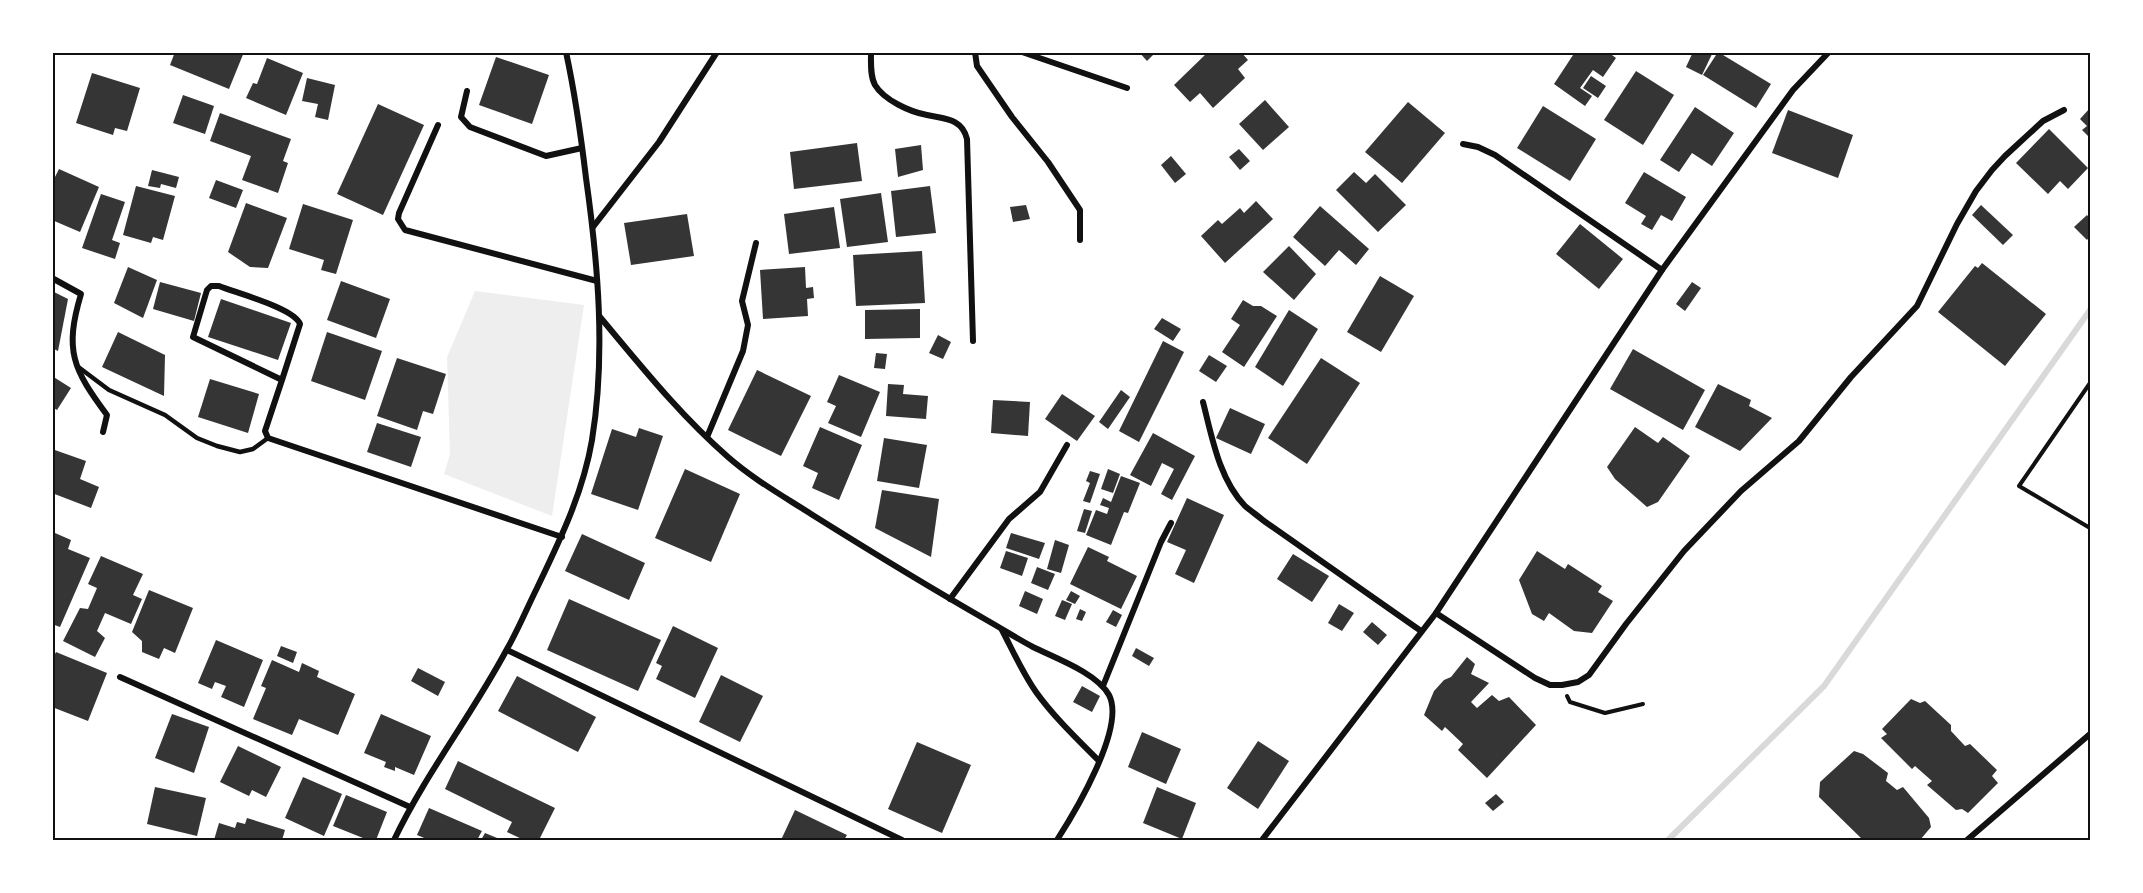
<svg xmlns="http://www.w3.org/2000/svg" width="2143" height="893" viewBox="0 0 2143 893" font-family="'Fira Sans',sans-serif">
<rect width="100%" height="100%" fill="#fff"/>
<polygon fill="#eee" points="475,291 584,305 552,516 444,474 450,454 447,357"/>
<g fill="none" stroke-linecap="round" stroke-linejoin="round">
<polyline stroke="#d9d9d9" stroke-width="6" points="1668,840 1824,686 2090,310"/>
</g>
<g fill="#353535">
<polygon points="175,52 244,52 229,89 170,65"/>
<polygon points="1139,52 1156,52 1147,61"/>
<polygon points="1208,52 1241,52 1248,60 1238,69 1245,78 1213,108 1200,93 1190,102 1174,85"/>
<polygon points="1575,52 1608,52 1616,58 1603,77 1593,70 1580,88 1592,96 1585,106 1554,84"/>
<polygon points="1693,52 1713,52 1702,75 1686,67"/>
<polygon points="1718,52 1771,84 1756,108 1703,75"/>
<polygon points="496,57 549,75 532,124 479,105"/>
<polygon points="267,58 303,73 286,115 246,98 253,83 257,84"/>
<polygon points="1636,71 1674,95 1643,145 1604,120"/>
<polygon points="92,73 140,88 127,131 115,128 113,135 76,123"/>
<polygon points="1591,76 1606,86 1598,98 1583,88"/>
<polygon points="307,78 335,85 328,120 315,117 318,104 302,101"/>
<polygon points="183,95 214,106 205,134 173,123"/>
<polygon points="1265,100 1289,127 1263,150 1239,124"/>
<polygon points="1408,102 1445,133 1402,183 1365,152"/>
<polygon points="378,104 424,125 383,215 337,194"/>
<polygon points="1543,106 1596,139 1570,181 1517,148"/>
<polygon points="1695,107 1734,133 1712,166 1692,153 1679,172 1660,160"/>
<polygon points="2090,108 2090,138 2082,130 2087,126 2080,119"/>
<polygon points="1788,110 1853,135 1838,178 1772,153"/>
<polygon points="220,113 291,139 283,161 288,163 278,193 242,180 251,156 210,141"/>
<polygon points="2049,129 2088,168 2068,189 2060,181 2048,194 2016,163"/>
<polygon points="857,143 862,181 794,189 790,152"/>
<polygon points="921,145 923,170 898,177 895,149"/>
<polygon points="1239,149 1250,161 1240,170 1229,157"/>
<polygon points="1171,156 1186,174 1175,183 1161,165"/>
<polygon points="59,169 99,187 80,232 52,220 52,183"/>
<polygon points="152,170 179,177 176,188 161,184 160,188 148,186"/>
<polygon points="1354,172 1366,183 1375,174 1406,205 1378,232 1336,190"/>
<polygon points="1644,172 1686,197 1672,221 1661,215 1652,230 1641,224 1646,216 1625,203"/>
<polygon points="216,180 243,190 236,208 209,198"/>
<polygon points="136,186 175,196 163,240 153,237 151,243 123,235"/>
<polygon points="930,186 936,233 896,237 891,191"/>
<polygon points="881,193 888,242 847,247 840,199"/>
<polygon points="101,194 125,202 112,240 120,243 115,259 82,248"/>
<polygon points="1256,201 1273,219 1225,263 1201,236 1218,220 1222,224 1240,208 1244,213"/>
<polygon points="246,203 287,218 268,268 250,267 228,252"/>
<polygon points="303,204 353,220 336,274 321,270 324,260 289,249"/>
<polygon points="1026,205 1030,219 1013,222 1010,207"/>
<polygon points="1981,205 2013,235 2003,245 1972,215"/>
<polygon points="1320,206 1369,249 1356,265 1339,250 1325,266 1293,237"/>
<polygon points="834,207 840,248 789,254 784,214"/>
<polygon points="687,214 694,256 631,265 624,223"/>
<polygon points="2087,215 2090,219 2090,236 2087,240 2074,227"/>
<polygon points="1580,224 1623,259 1599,289 1556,254"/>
<polygon points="1289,246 1316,274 1294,300 1263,272"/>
<polygon points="922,251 925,303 856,306 853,255"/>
<polygon points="1982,263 2046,314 2005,366 1938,312 1975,266 1978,268"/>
<polygon points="128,267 157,280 143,318 114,303"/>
<polygon points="805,267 806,288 813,287 814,298 807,299 808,316 763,319 760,270"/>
<polygon points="1380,276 1414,296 1381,352 1347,332"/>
<polygon points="341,281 390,299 376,338 327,320"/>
<polygon points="160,282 201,293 194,321 153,309"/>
<polygon points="1692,282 1701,288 1685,311 1676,304"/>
<polygon points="52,291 68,299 58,351 52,348"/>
<polygon points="221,299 291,323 278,360 208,337"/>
<polygon points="1243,300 1253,306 1261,306 1277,316 1244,367 1222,352 1240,325 1231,319"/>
<polygon points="920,309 920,338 865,339 865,310"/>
<polygon points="1289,310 1318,329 1283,386 1255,367"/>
<polygon points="1162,318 1181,329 1173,341 1154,329"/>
<polygon points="118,332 165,355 164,396 102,367"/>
<polygon points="327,332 382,351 365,400 311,381"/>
<polygon points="938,335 951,342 943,359 929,353"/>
<polygon points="1163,341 1184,352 1139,442 1119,431"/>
<polygon points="1633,349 1705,390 1683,430 1610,389"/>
<polygon points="876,353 887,354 885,369 874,368"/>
<polygon points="1209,355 1227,366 1216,382 1199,371"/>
<polygon points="397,358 446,374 433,414 423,411 417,430 377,416"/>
<polygon points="1321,358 1360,383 1307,464 1268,438"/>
<polygon points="757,370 811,396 781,456 728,430"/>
<polygon points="839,375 880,392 861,437 828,423 836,406 827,402"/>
<polygon points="52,376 71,388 57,410 52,407"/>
<polygon points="210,379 259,394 248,433 198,417"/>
<polygon points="888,384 904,385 903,394 928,396 926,419 886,416"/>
<polygon points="1718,384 1751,400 1749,406 1772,418 1740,451 1695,427"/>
<polygon points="1121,390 1130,397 1108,429 1099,422"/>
<polygon points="1062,394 1095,416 1077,441 1045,419"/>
<polygon points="993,400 1030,402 1028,436 991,433"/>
<polygon points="1230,408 1265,424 1251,454 1216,438"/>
<polygon points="377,423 421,437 411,467 367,452"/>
<polygon points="820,427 862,445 839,500 812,488 818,473 803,466"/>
<polygon points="1635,427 1658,443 1663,437 1690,456 1658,502 1647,507 1615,479 1607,467"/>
<polygon points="639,428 663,436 638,510 591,494 612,429 636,437"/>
<polygon points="1153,433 1195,456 1172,500 1161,494 1174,469 1162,463 1151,486 1130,475"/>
<polygon points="884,438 927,445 919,488 877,481"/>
<polygon points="52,449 86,461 80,479 99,487 91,508 52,493"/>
<polygon points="685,469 740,494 711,562 655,538"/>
<polygon points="1108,469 1120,474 1113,493 1101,489"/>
<polygon points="1090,471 1100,474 1090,503 1083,501 1090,483 1086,481"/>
<polygon points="1121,476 1140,483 1128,513 1124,512 1111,545 1086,535 1096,510 1107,514 1109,508 1100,505 1103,498 1111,502"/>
<polygon points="882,490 939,499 931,557 875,528"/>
<polygon points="1187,498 1224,515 1194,583 1175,574 1186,550 1167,542"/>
<polygon points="1084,509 1092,511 1085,533 1077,531"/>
<polygon points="55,533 71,540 68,549 90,558 60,627 52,624 52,539"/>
<polygon points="1011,533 1045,543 1039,559 1006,548"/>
<polygon points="582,534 645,563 629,600 565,571"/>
<polygon points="1055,540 1069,545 1061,573 1047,569"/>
<polygon points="1088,547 1109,557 1107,561 1137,576 1121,609 1070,584"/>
<polygon points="1006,551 1028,558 1022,576 1000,568"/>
<polygon points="1537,551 1565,569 1568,564 1602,586 1598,592 1613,601 1592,633 1574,631 1549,613 1544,621 1532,614 1519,580"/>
<polygon points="1293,554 1329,576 1312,602 1277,579"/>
<polygon points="101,556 143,574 133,595 142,599 131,624 105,613 97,631 105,638 95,657 63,641 80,608 88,609 97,588 88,584"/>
<polygon points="1037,567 1055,574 1048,590 1031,583"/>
<polygon points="149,590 193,608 175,653 164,648 159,659 142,652 142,641 132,632"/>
<polygon points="1025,591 1043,599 1037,614 1019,606"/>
<polygon points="1071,591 1080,596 1075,604 1066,600"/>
<polygon points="569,599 661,640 638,691 547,650"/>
<polygon points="1062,600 1072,604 1065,620 1055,616"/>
<polygon points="1339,604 1354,613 1342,631 1328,623"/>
<polygon points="1080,609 1086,612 1082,621 1076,619"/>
<polygon points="1113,610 1122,615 1116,627 1106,622"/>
<polygon points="1372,622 1387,635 1378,645 1363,632"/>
<polygon points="673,626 718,648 695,698 656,679 662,666 656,663"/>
<polygon points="216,640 263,660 244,707 221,697 226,686 215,682 212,689 198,683"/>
<polygon points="281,646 297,652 293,663 277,656"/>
<polygon points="1136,648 1154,658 1149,666 1132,656"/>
<polygon points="56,652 107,673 88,721 52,707 52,660"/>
<polygon points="1467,657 1475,664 1471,674 1489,683 1471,702 1477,708 1492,695 1499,701 1509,697 1536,725 1487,778 1458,750 1463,744 1445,727 1442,731 1424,715 1434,691 1444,680 1451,677"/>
<polygon points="272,660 299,672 302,663 319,671 317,677 355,694 338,735 299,719 292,735 253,719 266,688 261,686"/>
<polygon points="418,668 445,682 438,696 411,681"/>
<polygon points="721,675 763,696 740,742 699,722"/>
<polygon points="517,676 596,717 578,752 498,711"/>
<polygon points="1082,686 1100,696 1092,712 1073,702"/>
<polygon points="1911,699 1920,703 1925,701 1951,725 1951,731 1965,746 1970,744 1997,770 1992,776 1998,783 1968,813 1962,809 1956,810 1927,785 1932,781 1915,766 1912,769 1881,738 1887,734 1882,729"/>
<polygon points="172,714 209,727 194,773 155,758"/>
<polygon points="381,714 431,736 414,775 395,767 395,771 384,767 386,762 364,753"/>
<polygon points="1142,732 1181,749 1166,784 1128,767"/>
<polygon points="1258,741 1289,761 1258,809 1227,788"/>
<polygon points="917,742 971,765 942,833 888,809"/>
<polygon points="238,746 281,767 266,797 252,790 249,796 220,782"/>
<polygon points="1854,751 1863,754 1888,773 1886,781 1897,790 1903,787 1929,818 1931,827 1920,840 1863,840 1819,797 1820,782"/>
<polygon points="458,761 555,808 539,840 524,840 507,832 512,822 445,789"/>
<polygon points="303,777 342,794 324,836 285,818"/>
<polygon points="155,787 206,798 197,836 147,824"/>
<polygon points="1157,787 1196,803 1182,839 1143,823"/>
<polygon points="1496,794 1504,802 1493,811 1485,803"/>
<polygon points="346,795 387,812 376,840 368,840 333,826"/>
<polygon points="429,808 482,831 477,840 429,840 417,835"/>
<polygon points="795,810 847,835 844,840 781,840"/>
<polygon points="247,818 285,830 282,840 214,840 219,823 235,828 237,822 245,824"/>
<polygon points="485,833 502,840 481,840"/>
</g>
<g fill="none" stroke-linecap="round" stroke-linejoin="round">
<g stroke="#111" stroke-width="4">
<polyline points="2090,383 2019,486 2090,528"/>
<polyline points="1567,696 1570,702 1605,713 1643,704"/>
</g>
<polyline stroke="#111" stroke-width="4.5" points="77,366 109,390 165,415 197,438 217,446 240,452 253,449 268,438"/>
<g stroke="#111" stroke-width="6">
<path d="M871,52c0,11 -1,24 4,33 9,15 35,27 52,30 17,4 35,3 40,24l6,202"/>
<polyline points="975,52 977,66 1012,117 1048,162 1080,210 1080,240"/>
<polyline points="1022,52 1127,88"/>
<polyline points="467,91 461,117 470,127 546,156 582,148"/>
<polyline points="438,125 399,213 398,219 405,230 597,281"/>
<polyline points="1463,144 1478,147 1495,155 1662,270"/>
<polyline points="593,227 659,142 717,52"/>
<path d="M52,278l29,16c-17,57 -8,75 26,121l-4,17"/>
<path d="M600,317c41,49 80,98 128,140 25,22 55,39 83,57 59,37 118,73 179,108 14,8 28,17 43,25 22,11 64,26 76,48 17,32 -34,117 -52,145"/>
<path d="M282,380l18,-56c-6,-16 -64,-31 -81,-38h-8l-4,4 -14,47 89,43 -17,51 3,7 294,99"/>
<path d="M1203,402c9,35 16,77 42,104 6,5 13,10 19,15l157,110"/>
<polyline points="707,437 743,351 748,325 742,301 756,243"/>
<polyline points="950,599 1009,519 1040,492 1067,445"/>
<polyline points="1436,613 1535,678 1550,685 1562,685 1578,682 1589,675 1626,624 1684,551 1741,491 1799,441 1851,377 1917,306 1957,224 1976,191 1992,170 2005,156 2043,121 2064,110"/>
<path d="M1002,630c11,21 20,42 34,62 18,25 41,47 63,69"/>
<polyline points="507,650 902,840"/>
<polyline points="120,677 410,807"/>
<polyline points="1103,686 1161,542 1171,523"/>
<path d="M394,840c32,-67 78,-125 113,-191 11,-19 20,-41 30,-61 23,-48 46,-95 55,-148 14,-86 6,-177 -6,-262 -5,-42 -11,-84 -20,-126"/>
<polyline points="1262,840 1436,613 1662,270 1793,90 1829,52"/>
<polyline points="1967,840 2090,734"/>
</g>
</g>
<rect width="2143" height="893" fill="none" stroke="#ffffff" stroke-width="108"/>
<rect x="54" y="54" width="2035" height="785" fill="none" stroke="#111" stroke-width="2"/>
</svg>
